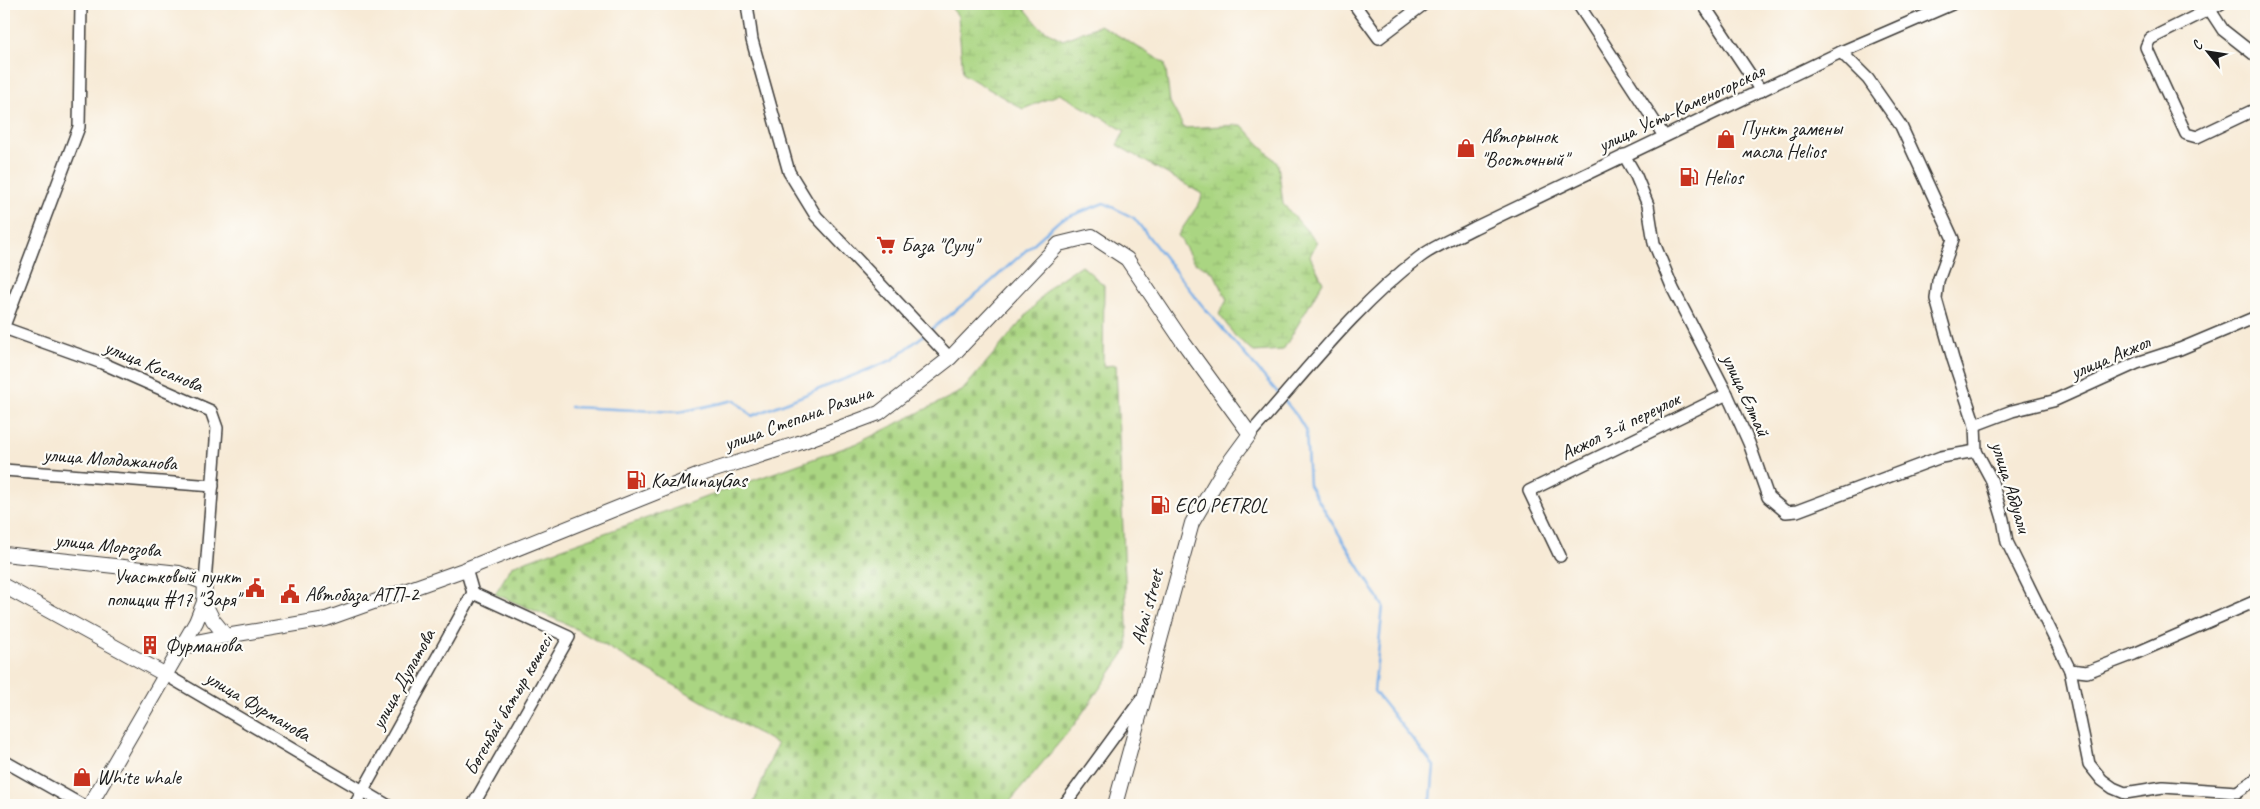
<svg xmlns="http://www.w3.org/2000/svg" width="2260" height="809" viewBox="0 0 2260 809" font-family="Caveat,sans-serif">
<defs>
<pattern id="wetland-marsh" width="20" height="14" patternUnits="userSpaceOnUse" patternTransform="scale(1.25)"><rect width="20" height="14" fill="#aad582"/><path d="M1 5h8M5 5V1M11 12h8M15 12V8" fill="none" stroke="#92b670"/></pattern>
<pattern id="cemetery-stones" width="16" height="16" patternUnits="userSpaceOnUse" patternTransform="scale(1.25)"><rect width="16" height="16" fill="#aad582"/><path d="M2 7V4a2 2 0 0 1 4 0v3zM10 15v-3a2 2 0 0 1 4 0v3z" fill="#92b670"/></pattern>
</defs>
<rect width="100%" height="100%" fill="#fdfcf7"/>
<filter id="ink" filterUnits="userSpaceOnUse"><feTurbulence type="fractalNoise" baseFrequency=".02" numOctaves="2"/><feDisplacementMap in="SourceGraphic" scale="10" xChannelSelector="R" yChannelSelector="G"/><feConvolveMatrix kernelMatrix="1 2 1 2 8 2 1 2 1" color-interpolation-filters="sRGB"/></filter>
<filter id="wash" filterUnits="userSpaceOnUse"><feTurbulence type="fractalNoise" baseFrequency=".0096" numOctaves="4" result="noise"/><feDisplacementMap in="SourceGraphic" scale="20" xChannelSelector="R" yChannelSelector="G"/><feGaussianBlur stdDeviation="1.12" result="paint"/><feColorMatrix in="noise" values="0 0 0 0 0 0 0 0 0 0 0 0 0 0 0 0 0 1.4 0 .05"/><feComposite in="paint" operator="in"/></filter>
<g filter="url(#wash)">
<rect width="100%" height="100%" fill="#f7ead6"/>
<polygon fill="url(#wetland-marsh)" stroke="#63784f" points="948,4 1021,4 1041,28 1063,40 1100,25 1165,63 1170,102 1184,128 1242,125 1278,164 1283,204 1317,242 1310,256 1323,282 1283,350 1254,352 1235,336 1219,314 1227,300 1214,273 1193,261 1178,235 1200,202 1202,194 1117,145 1125,131 1060,94 1023,109 963,74 958,16"/>
<polygon fill="url(#cemetery-stones)" stroke="#63784f" points="1081,265 1104,285 1103,366 1116,365 1128,648 1074,725 1007,805 753,805 777,744 569,625 495,594 512,566 858,443 962,391 1053,284"/>
<g fill="none" stroke-linecap="round" stroke-linejoin="round">
<g stroke="#79afe7" stroke-width="2.5">
<polyline points="928,332 985,287 1060,220 1104,203 1134,218 1201,304 1279,394"/>
<polyline points="1284,400 1297,416 1306,431 1309,485 1383,606 1374,691 1434,766 1431,799 1422,805"/>
<polyline points="570,407 680,412 735,400 752,416 892,360 924,335"/>
</g>
</g>
</g>
<g filter="url(#ink)">
<g fill="none" stroke-linecap="round" stroke-linejoin="round">
<g stroke="#3d3b38" stroke-width="14">
<g id="minor">
<polyline points="747,4 752,40 789,172 816,216 950,358"/>
<polyline points="1354,4 1379,38 1424,4"/>
<polyline points="1578,4 1664,136"/>
<polyline points="1703,4 1761,91"/>
<polyline points="2206,4 2223,30 2256,56"/>
<polyline points="2220,4 2150,39 2146,47 2186,134 2197,137 2256,109"/>
<polyline points="1841,52 1868,79 1901,126 1953,239 1938,281 1936,299 1953,359 1975,425 1976,451 1991,479 2003,519 2007,542 2070,670 2087,672 2134,654 2256,601"/>
<polyline points="1624,155 1636,176 1648,205 1654,243 1673,289 1727,394 1749,443 1768,497 1786,512 1797,511 1941,457 1976,451"/>
<polyline points="4,326 79,127 81,4"/>
<polyline points="4,328 102,363 211,411 217,428 205,583"/>
<polyline points="1975,425 2012,411 2053,401 2137,363 2180,349 2256,317"/>
<path d="M1250,434c55,-61 104,-127 170,-177 16,-12 37,-20 54,-29l367,-176 111,-48"/>
<polyline points="4,470 213,486"/>
<polyline points="1560,556 1529,491 1727,394"/>
<polyline points="473,593 569,637 473,805"/>
<polyline points="2070,670 2089,764 2102,780 2113,788 2125,793 2163,787 2237,792 2256,779"/>
<polyline points="166,675 387,805"/>
<polyline points="4,761 82,805"/>
<polyline points="355,805 473,593 466,569"/>
<polyline points="1064,805 1143,697"/>
</g>
</g>
<g stroke="#3d3b38" stroke-width="16">
<g id="major">
<polyline points="4,554 179,573 205,583 204,602 196,622 90,805"/>
<polyline points="4,586 166,675"/>
<polyline points="204,602 213,620 226,636"/>
<polyline points="183,648 201,641 226,636 326,619 466,569 702,474 796,444 879,413 950,358 1059,244 1092,236 1127,259 1183,342 1250,434 1222,472 1192,523 1115,805"/>
</g>
</g>
<use href="#minor" stroke="#fff" stroke-width="11"/>
<use href="#major" stroke="#fff" stroke-width="14"/>
</g>
</g>
<defs>
<g id="shop-bare" transform="scale(1.5)"><path d="M-5-2.5h2.3a2.7 3.5 0 0 1 5.4 0H5L5.5 6h-11ZM-1.5-2.5h3a1.5 2.3 0 0 0-3 0Z" fill="#c8321e" stroke="#fdfcf7" stroke-width="2.5" paint-order="stroke"/></g>
<g id="fuel-bare" transform="scale(1.5)"><path d="M-5.5-6h7V0h2V4h1.3V-2.5L3-4.5l.8-.8L6-3V5H2.5V1h-1V6h-7ZM-4.2-4.7v3.2H.2V-4.7Z" fill="#c8321e" stroke="#fdfcf7" stroke-width="2.5" paint-order="stroke"/></g>
<g id="supermarket-bare" transform="scale(1.5)"><path d="M-6-5.5h2.5l.6 2H6L4.5 2H-2.5L-4.4-4H-6ZM-1.5 3.2a1.3 1.3 0 1 0 .1 0ZM3 3.2a1.3 1.3 0 1 0 .1 0Z" fill="#c8321e" stroke="#fdfcf7" stroke-width="2.5" paint-order="stroke"/></g>
<g id="civic-bare" transform="scale(1.5)"><path d="M-.6-6.5H3V-4.5H.6V-3L4-1V1h2V6H-6V1h2V-1L-.6-3ZM-1.2 2.5V6h2.4V2.5Z" fill="#c8321e" stroke="#fdfcf7" stroke-width="2.5" paint-order="stroke"/></g>
<g id="building-bare" transform="scale(1.5)"><path d="M-4-6H4V6H1V3H-1V6H-4ZM-2.5-4.3h1.7v1.8h-1.7ZM.8-4.3h1.7v1.8H.8ZM-2.5-1h1.7V.8h-1.7ZM.8-1h1.7V.8H.8Z" fill="#c8321e" stroke="#fdfcf7" stroke-width="2.5" paint-order="stroke"/></g>
</defs>
<g fill-rule="evenodd">
<use href="#shop-bare" x="1726" y="139"/>
<use href="#shop-bare" x="1466" y="148"/>
<use href="#fuel-bare" x="1689" y="177"/>
<use href="#supermarket-bare" x="886" y="245"/>
<use href="#fuel-bare" x="636" y="480"/>
<use href="#fuel-bare" x="1160" y="505"/>
<use href="#civic-bare" x="255" y="588"/>
<use href="#civic-bare" x="290" y="594"/>
<use href="#building-bare" x="150" y="645"/>
<use href="#shop-bare" x="82" y="777"/>
</g>
<g text-anchor="middle" dominant-baseline="central" stroke-width="4.5" stroke-linejoin="round" paint-order="stroke">
<g font-size="20" fill="#1c1c1c" stroke="#fdfcf7">
<text transform="translate(1681 108) rotate(-25)">улица Усть-Каменогорская</text>
<text transform="translate(2110 357) rotate(-23)">улица Акжол</text>
<text transform="translate(154 366) rotate(23)">улица Косанова</text>
<text transform="translate(1746 395) rotate(65)">улица Елтай</text>
<text transform="translate(798 418) rotate(-20)">улица Степана Разина</text>
<text transform="translate(1620 426) rotate(-26)">Акжол 3-й переулок</text>
<text transform="translate(110 459) rotate(4)">улица Молдажанова</text>
<text transform="translate(2011 487) rotate(73)">улица Абдуали</text>
<text transform="translate(108 545) rotate(6)">улица Морозова</text>
<text transform="translate(1147 607) rotate(-75)">Abai street</text>
<text transform="translate(403 679) rotate(-61)">улица Дулатова</text>
<text transform="translate(508 705) rotate(-60)">Бөгенбай батыр көшесі</text>
<text transform="translate(258 706) rotate(31)">улица Фурманова</text>
</g>
<g font-size="20" fill="#1c1c1c" stroke="#fdfcf7" text-anchor="start">
<text x="1741" y="128">Пункт замены<tspan x="1741" dy="23">масла Helios</tspan></text>
<text x="1481" y="136">Авторынок<tspan x="1481" dy="23">"Восточный"</tspan></text>
<text x="1704" y="177">Helios</text>
<text x="901" y="245">База "Сулу"</text>
<text x="651" y="480">KazMunayGas</text>
<text x="1175" y="505">ECO PETROL</text>
<text x="240" y="576" text-anchor="end">Участковый пункт<tspan x="240" dy="23">полиции #17 "Заря"</tspan></text>
<text x="305" y="594">Автобаза АТП-2</text>
<text x="165" y="645">Фурманова</text>
<text x="97" y="777">White whale</text>
</g>
</g>
<rect width="2260" height="809" fill="none" stroke="#fdfcf7" stroke-width="20"/>
<g transform="translate(2208 52) rotate(300)" stroke="#fdfcf7" stroke-width="4" paint-order="stroke">
<path d="M0-4L9 19L0 12L-9 19Z" fill="#1c1c1c"/>
<text y="-8" font-size="14" font-weight="bold" text-anchor="middle" fill="#1c1c1c">С</text>
</g>
</svg>
